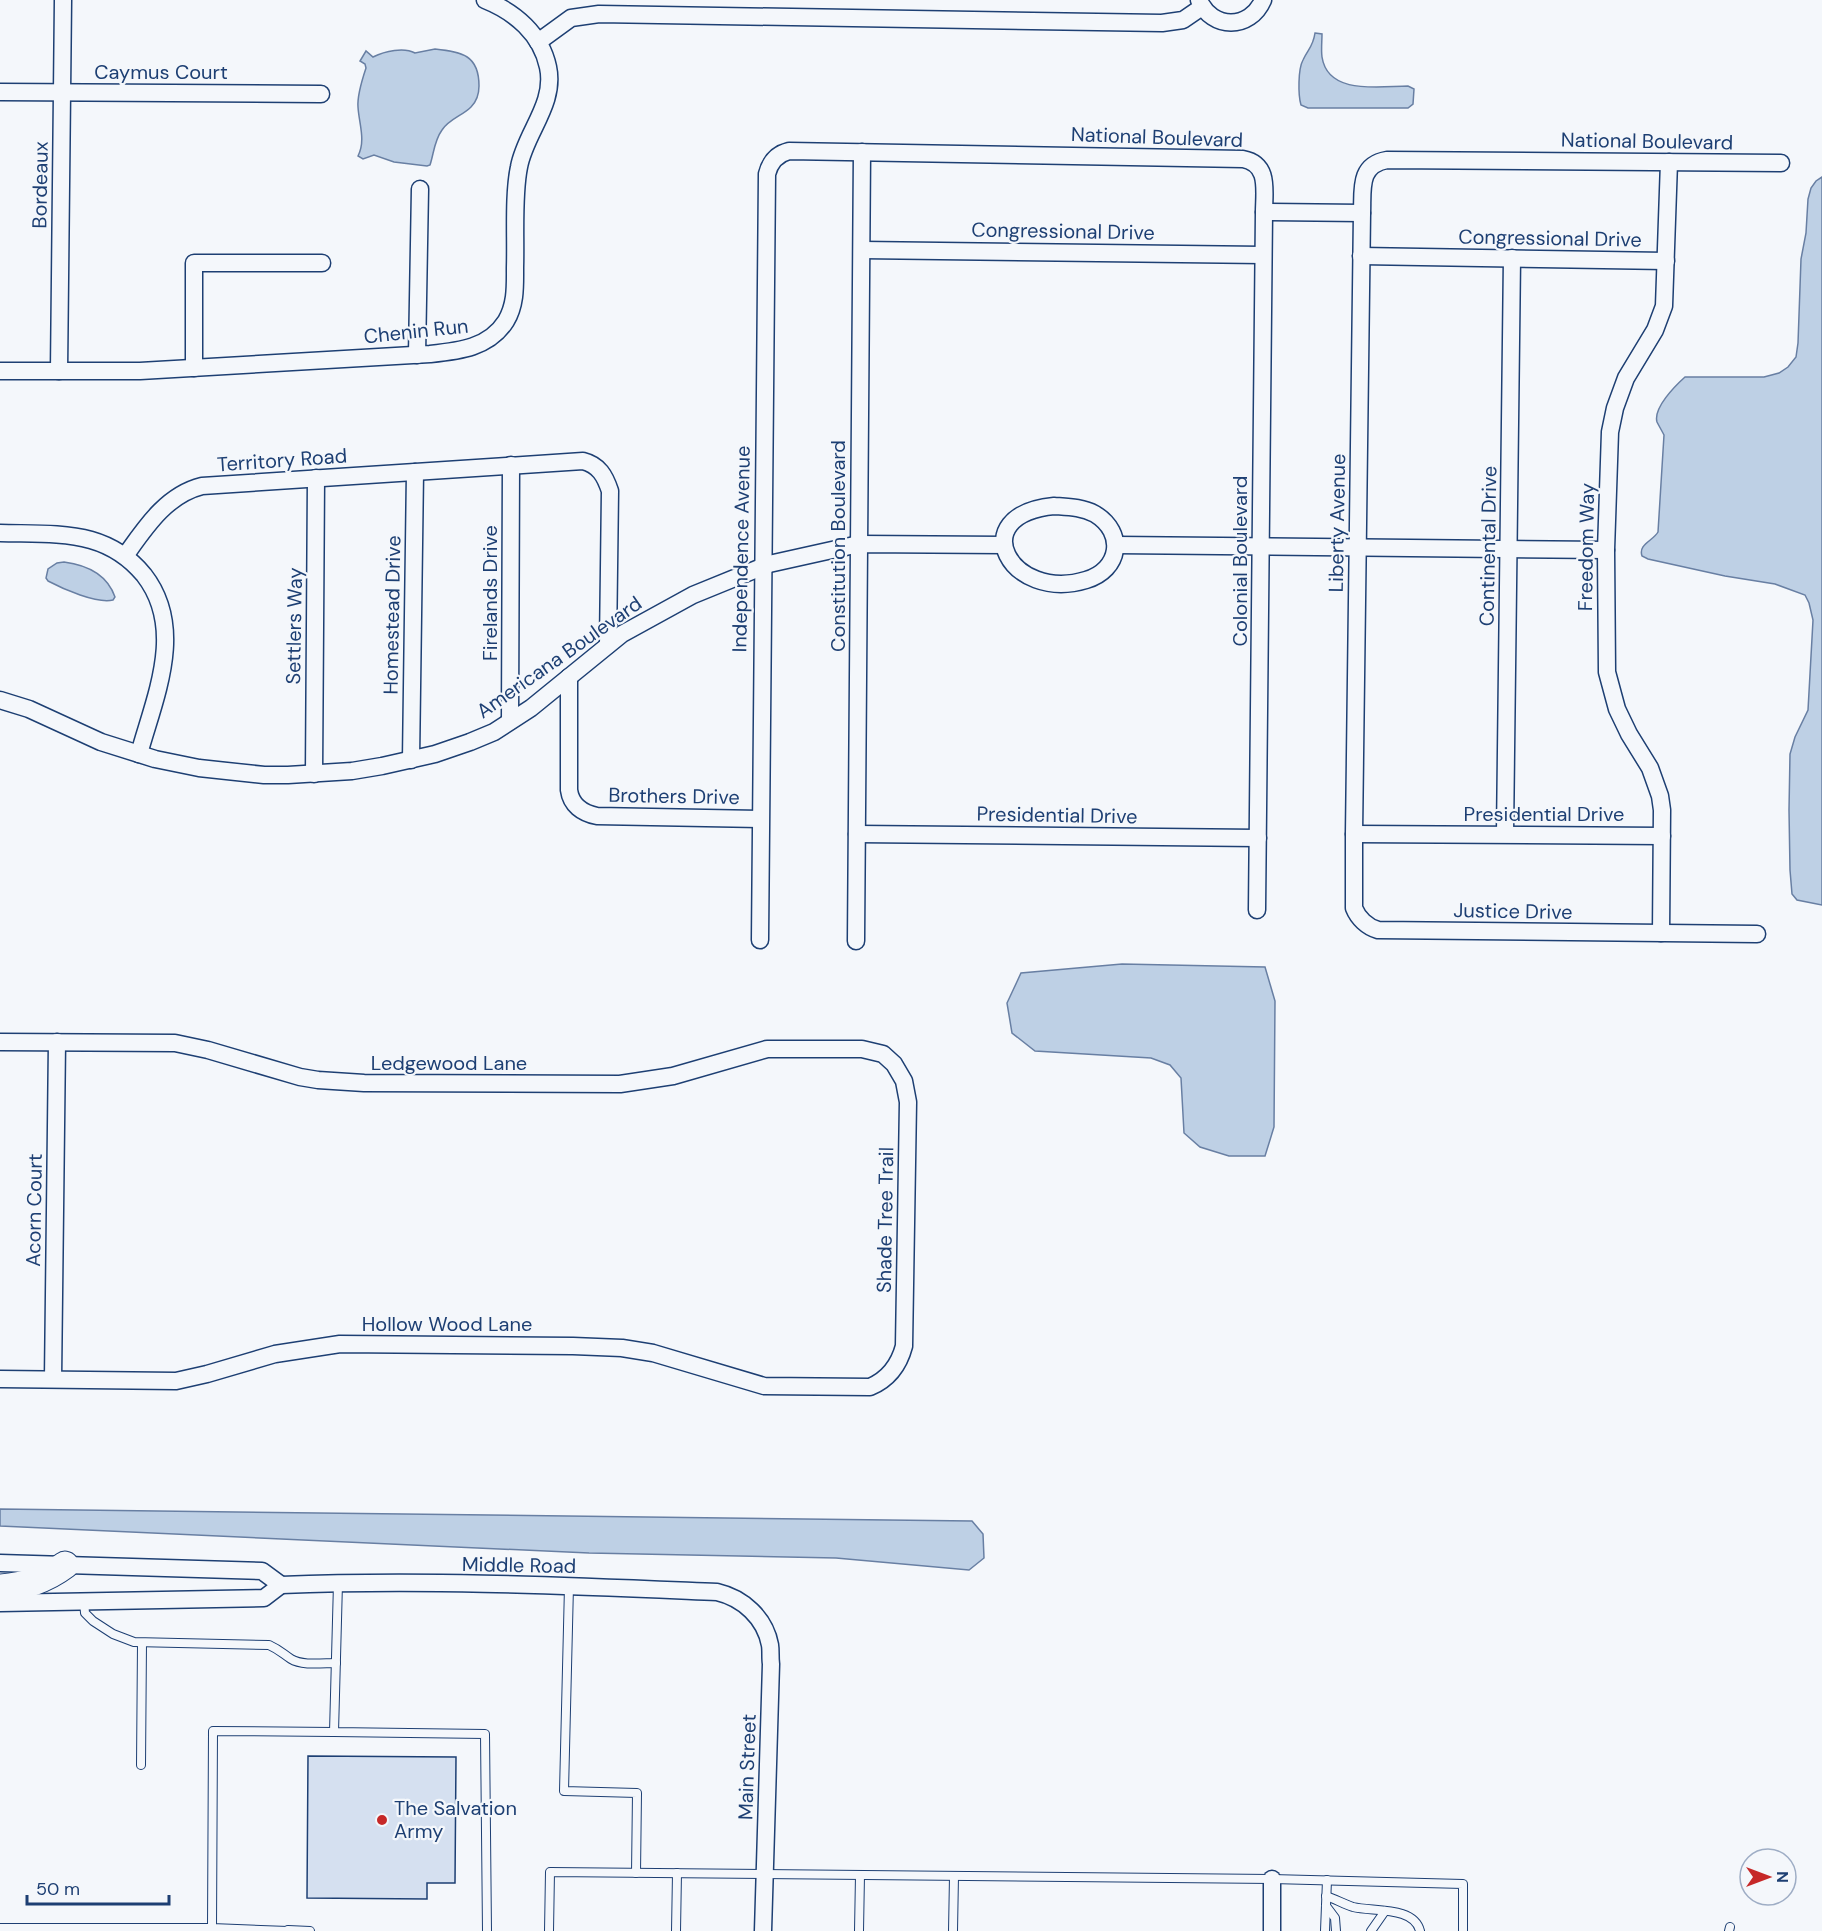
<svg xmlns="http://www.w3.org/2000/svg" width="1822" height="1931" viewBox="0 0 1822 1931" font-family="'DM Sans',sans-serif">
<rect width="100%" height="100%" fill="#f4f7fb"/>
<g fill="#bed0e5" stroke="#687fa3" stroke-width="1.5">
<path d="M1315,33l7,1c0,7 -1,16 0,23 6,39 59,29 86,29l6,3 -1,15 -5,4h-100l-7,-3c-3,-10 -3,-36 2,-45 5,-11 10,-13 12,-27z"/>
<path d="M435,49c27,3 44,6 44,37 0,7 -2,15 -8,21 -9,9 -22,12 -29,23 -8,11 -8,23 -12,35l-3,1 -33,-4 -20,-7 -11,4 -5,-3c8,-16 1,-32 0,-49 -1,-12 4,-27 8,-39l-1,-4 -5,-3 6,-10 7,6c12,-6 31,-10 42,-4z"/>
<path d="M1822,177v728l-25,-5 -5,-6 -2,-24 -1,-60 1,-56 5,-17 13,-27 5,-90 -4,-17 -4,-8 -30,-11 -50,-8 -77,-17 -6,-3c-4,-12 11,-15 16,-24l6,-97c-2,-4 -5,-9 -7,-13 -4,-14 18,-36 28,-45h79l15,-4 9,-6 8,-10 2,-14 3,-84 5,-26 2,-34 3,-11 5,-7z"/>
<path d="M64,562c23,3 43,12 51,35l-2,3c-16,4 -50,-11 -65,-19l-2,-3 2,-9 9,-6z"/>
<polygon points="1122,964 1265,967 1275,1001 1274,1127 1265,1156 1229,1156 1200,1147 1184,1133 1181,1078 1170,1065 1151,1058 1035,1051 1012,1033 1007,1003 1021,973"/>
<polygon points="0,1509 972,1521 983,1534 984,1558 969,1570 836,1558 589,1553 0,1526"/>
</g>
<polygon fill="#d5e0f0" stroke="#1d3f73" stroke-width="1.5" points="308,1756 456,1757 455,1883 427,1883 427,1899 307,1898"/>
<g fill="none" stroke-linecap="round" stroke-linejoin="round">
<g stroke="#1d3f73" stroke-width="10">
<g id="lane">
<polyline points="338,1583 334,1732 485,1734 487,1931"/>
<polyline points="569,1586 564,1791 637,1793 636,1873"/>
<path d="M84,1601l1,12 8,8 20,13 21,8 135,3c11,5 13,8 22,14 11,7 32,4 45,4"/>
<polyline points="141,1765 142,1643"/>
<path d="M1326,1896c9,3 18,8 27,11 20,5 61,-1 67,24"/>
<polyline points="1326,1906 1335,1918 1336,1931"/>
<polyline points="0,1928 212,1928"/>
<polyline points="288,1930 310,1931"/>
<polyline points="288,1931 212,1928 213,1731 334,1732"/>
<polyline points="549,1931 550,1872 1272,1879 1463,1884 1463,1931"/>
<polyline points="676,1931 677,1873"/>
<polyline points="859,1931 860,1875"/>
<polyline points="953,1931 954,1876"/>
<polyline points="1325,1931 1327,1880"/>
<polyline points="1371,1931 1385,1911"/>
<polyline points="1729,1931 1730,1927"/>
</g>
</g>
<g stroke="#1d3f73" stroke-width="19">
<g id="street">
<path d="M1199,0c13,30 51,30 64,0"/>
<polyline points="538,42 571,18 599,14 1162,23 1183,20 1202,7"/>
<polyline points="0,92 321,94"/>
<polyline points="1264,212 1362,213"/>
<polyline points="862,250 1263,255"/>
<polyline points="1361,256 1666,261"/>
<polyline points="417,355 420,189"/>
<polyline points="194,368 194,263 322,263"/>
<path d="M0,371h140l290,-17c29,-3 59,-6 76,-33 10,-17 9,-35 9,-53 1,-31 -2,-72 4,-101 6,-34 37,-63 29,-100 -7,-33 -33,-55 -63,-67"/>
<polyline points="59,371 63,0"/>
<path d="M1054,506c14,1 28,1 41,8 31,19 25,56 -9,66 -76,23 -123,-65 -32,-74z"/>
<path d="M0,533c29,1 63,-1 91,7 21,6 39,18 53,35 42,54 11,121 -5,179"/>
<polyline points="1116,545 1606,550"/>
<path d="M125,556c20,-28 41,-61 77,-70l381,-25c16,4 22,15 27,30l-2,154"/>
<path d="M569,677v113c2,15 13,23 28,26l163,3"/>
<polyline points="0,700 29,709 101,742 155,759 199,768 264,775 288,775 352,771 382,766 435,754 470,742 494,732 531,708 622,634 693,595 769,564 859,544 1004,545"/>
<polyline points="510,721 511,465"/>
<polyline points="411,760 415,472"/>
<polyline points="314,774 316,478"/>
<polyline points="857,834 1258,838"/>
<polyline points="1354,834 1662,836"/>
<polyline points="1505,834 1512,258"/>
<polyline points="1661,933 1662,810 1660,796 1650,768 1629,734 1617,709 1607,672 1606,550 1610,432 1615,408 1626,378 1655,330 1664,306 1669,162"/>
<path d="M1757,934l-379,-4c-11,-3 -20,-12 -24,-22v-74l8,-621c1,-23 -4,-48 25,-53l394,3"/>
<path d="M760,940l7,-766c3,-12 10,-20 22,-23l454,8c27,5 21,32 21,53l-7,698"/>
<polyline points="856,941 862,152"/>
<path d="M0,1042l175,1 33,7 92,27 18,3 46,3 256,1 53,-8 94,-27h95l21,5 11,10 10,17 4,21 -4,244c-5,19 -15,33 -34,41l-106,-1 -111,-33 -31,-5 -49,-2 -233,-2 -65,10 -68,20 -31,7 -176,-2"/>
<polyline points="53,1379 57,1042"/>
<polyline points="0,1563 262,1571 281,1585 264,1598 0,1603"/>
<path d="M281,1585c145,-6 291,1 436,7 26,6 48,26 53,53 1,6 0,13 1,19l-8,267"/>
<polyline points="1272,1879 1272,1931"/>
</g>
</g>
<g stroke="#1d3f73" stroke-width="29">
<path id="primary" d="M0,1588c25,-2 45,-8 65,-23"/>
</g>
<use href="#lane" stroke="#f4f7fb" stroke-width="8"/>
<use href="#street" stroke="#f4f7fb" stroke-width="16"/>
<use href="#primary" stroke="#f4f7fb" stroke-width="27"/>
</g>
<circle fill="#c62828" stroke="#f4f7fb" stroke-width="2" cx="382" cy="1820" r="6"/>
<g text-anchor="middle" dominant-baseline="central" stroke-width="4.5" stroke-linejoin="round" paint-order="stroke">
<g font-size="20" fill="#1d3f73" stroke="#f4f7fb">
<text x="161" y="72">Caymus Court</text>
<text transform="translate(1157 137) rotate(2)">National Boulevard</text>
<text transform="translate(1647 141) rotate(1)">National Boulevard</text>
<text transform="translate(40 185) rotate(-89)">Bordeaux</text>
<text transform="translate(1063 231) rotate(1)">Congressional Drive</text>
<text transform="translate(1550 238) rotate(1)">Congressional Drive</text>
<text transform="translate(416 331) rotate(-6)">Chenin Run</text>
<text transform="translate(282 460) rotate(-4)">Territory Road</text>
<text transform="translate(1337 523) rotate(-89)">Liberty Avenue</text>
<text transform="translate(838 546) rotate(-90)">Constitution Boulevard</text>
<text transform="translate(1488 546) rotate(-89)">Continental Drive</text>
<text transform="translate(1586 547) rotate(-89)">Freedom Way</text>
<text transform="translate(741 549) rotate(-89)">Independence Avenue</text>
<text transform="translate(1240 561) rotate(-90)">Colonial Boulevard</text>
<text transform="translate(490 593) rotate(-90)">Firelands Drive</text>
<text transform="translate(392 615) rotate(-89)">Homestead Drive</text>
<text transform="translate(294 626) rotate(-89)">Settlers Way</text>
<text transform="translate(559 657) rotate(-35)">Americana Boulevard</text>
<text transform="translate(674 796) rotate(1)">Brothers Drive</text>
<text x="1544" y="814">Presidential Drive</text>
<text transform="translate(1057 815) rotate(1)">Presidential Drive</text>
<text transform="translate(1513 911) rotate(1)">Justice Drive</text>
<text x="449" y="1063">Ledgewood Lane</text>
<text transform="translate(34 1210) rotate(-89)">Acorn Court</text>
<text transform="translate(885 1220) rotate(-89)">Shade Tree Trail</text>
<text x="447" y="1324">Hollow Wood Lane</text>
<text transform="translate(519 1565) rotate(1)">Middle Road</text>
<text transform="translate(747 1767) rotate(-88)">Main Street</text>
</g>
<g font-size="20" fill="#1d3f73" stroke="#f4f7fb" text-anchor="start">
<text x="394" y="1808">The Salvation<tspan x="394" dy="23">Army</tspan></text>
</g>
</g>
<g transform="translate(1768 1877) rotate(90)"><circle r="28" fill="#f4f7fb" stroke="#9eadc5" stroke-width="1.5"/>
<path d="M0-4.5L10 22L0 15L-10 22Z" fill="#c62828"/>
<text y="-9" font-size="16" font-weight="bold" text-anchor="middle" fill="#1d3f73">N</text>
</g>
<path d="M27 1895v9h142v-9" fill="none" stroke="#1d3f73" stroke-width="3"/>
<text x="36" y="1895" font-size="18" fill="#1d3f73" stroke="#f4f7fb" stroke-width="4.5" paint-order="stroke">50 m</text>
</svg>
